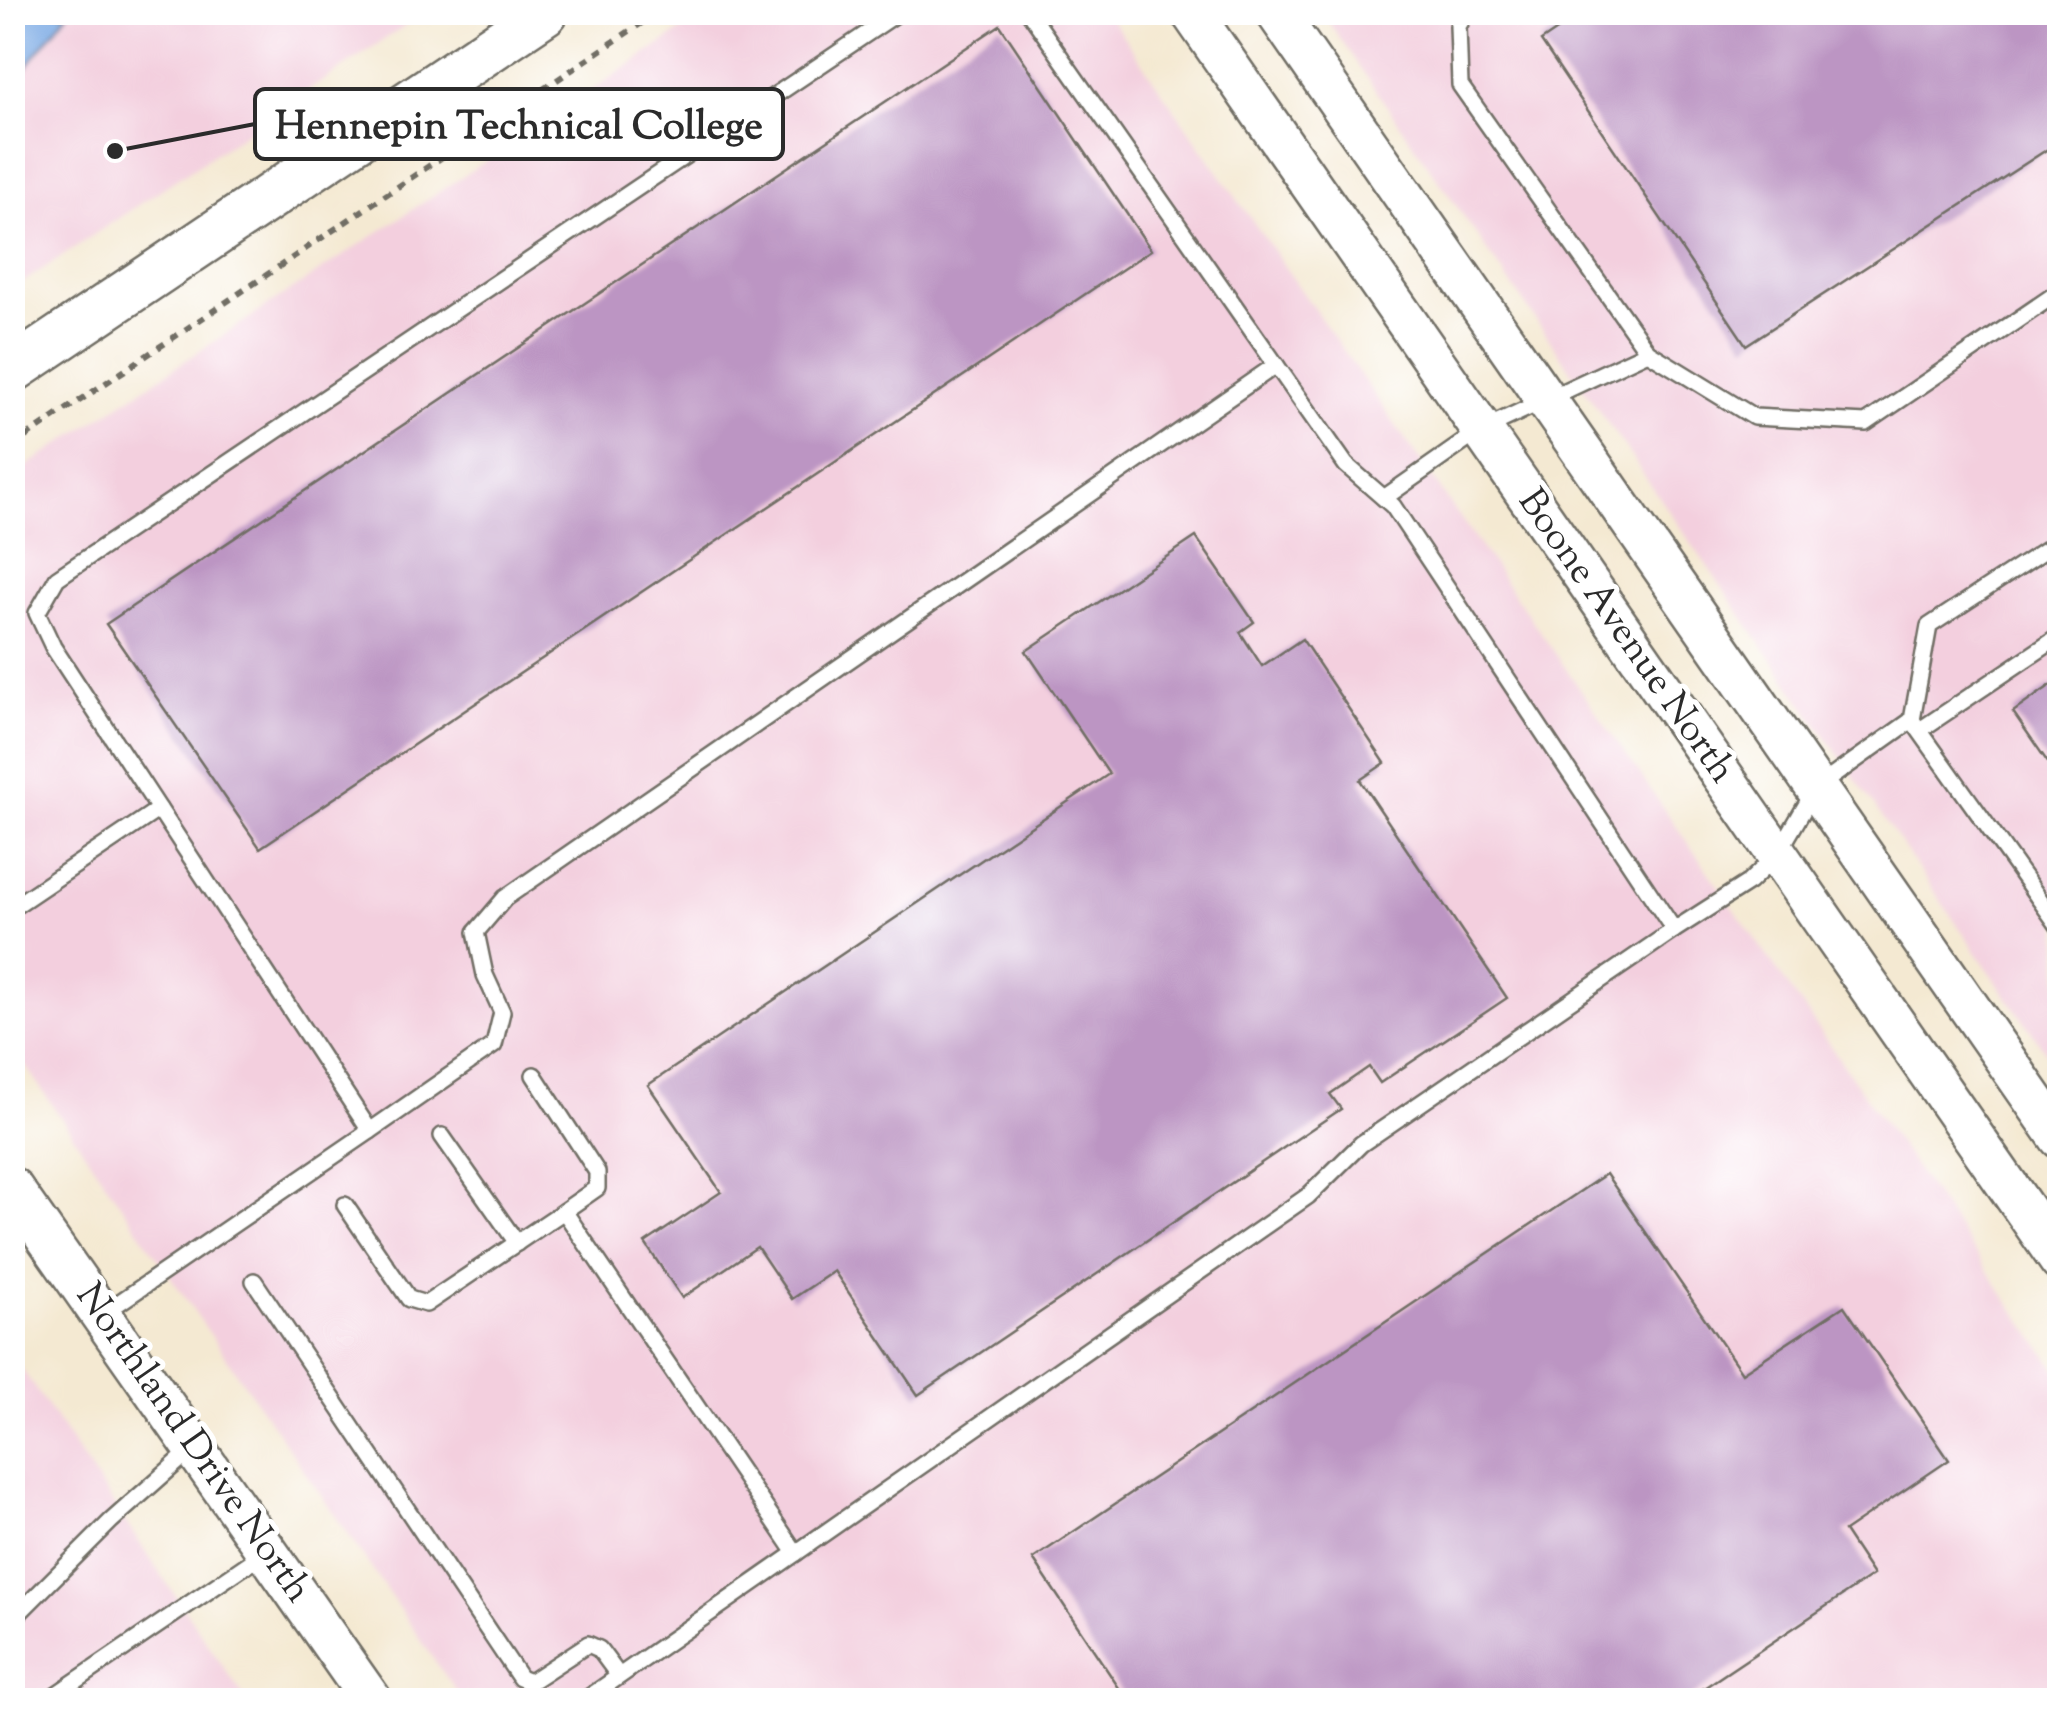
<svg xmlns="http://www.w3.org/2000/svg" width="2072" height="1713" viewBox="0 0 2072 1713" font-family="'Sorts Mill Goudy',serif">
<rect width="100%" height="100%" fill="#fff"/>
<filter id="ink" filterUnits="userSpaceOnUse"><feTurbulence type="fractalNoise" baseFrequency=".01" numOctaves="2"/><feDisplacementMap in="SourceGraphic" scale="20" xChannelSelector="R" yChannelSelector="G"/><feConvolveMatrix kernelMatrix="1 2 1 2 8 2 1 2 1" color-interpolation-filters="sRGB"/></filter>
<filter id="wash" filterUnits="userSpaceOnUse"><feTurbulence type="fractalNoise" baseFrequency=".0048" numOctaves="4" result="noise"/><feDisplacementMap in="SourceGraphic" scale="40" xChannelSelector="R" yChannelSelector="G"/><feGaussianBlur stdDeviation="2.25" result="paint"/><feColorMatrix in="noise" values="0 0 0 0 0 0 0 0 0 0 0 0 0 0 0 0 0 1.4 0 .05"/><feComposite in="paint" operator="in"/></filter>
<g filter="url(#wash)">
<rect width="100%" height="100%" fill="#f4e9d2"/>
<g fill="#f3cfde">
<polygon points="13,13 424,13 13,289"/>
<polygon points="708,13 1107,13 2059,1373 2059,1700 462,1700 13,1048 12,476"/>
<polygon points="1322,13 2059,13 2059,1071"/>
<polygon points="13,1356 246,1700 13,1700"/>
</g>
<polygon fill="#79a9e4" stroke="#526a88" stroke-width="2.5" points="13,12 68,13 13,84 12,13"/>
<g id="blocks">
<g fill="#bc95c3">
<polygon points="1584,12 2060,12 2060,141 1746,345 1541,41"/>
<polygon points="1000,25 1151,250 260,848 106,624"/>
<polygon points="1196,537 1254,622 1240,632 1262,666 1302,639 1385,763 1360,780 1507,998 1380,1083 1369,1067 1330,1094 1341,1109 918,1395 834,1271 792,1299 757,1247 682,1298 645,1243 721,1192 648,1085 1109,774 1026,651"/>
<polygon points="2051,685 2060,697 2060,780 2013,712"/>
<polygon points="1606,1174 1742,1373 1844,1306 1949,1460 1844,1531 1873,1575 1686,1700 1127,1700 1033,1559"/>
</g>
</g>
</g>
<g filter="url(#ink)">
<use href="#blocks" fill-opacity="0" stroke="#716e65" stroke-width="2.5"/>
<g fill="none" stroke-linecap="round" stroke-linejoin="round">
<g stroke="#716e65" stroke-width="20">
<g id="service">
<polyline points="1467,12 1458,26 1460,85 1648,352 1754,417 1866,423 2060,291"/>
<polyline points="1384,498 1481,430 1648,352"/>
<polyline points="1912,720 2060,928"/>
<polyline points="1920,730 2060,636"/>
<polyline points="12,908 159,809"/>
<polyline points="1674,930 1749,882 1777,855 1816,788 1912,720 1929,626 2060,540"/>
<polyline points="534,1075 597,1172 597,1188 564,1211 796,1553"/>
<polyline points="370,1131 494,1045 502,1012 485,975 476,932 505,898 1276,365"/>
<polyline points="442,1136 517,1243"/>
<polyline points="345,1205 409,1299 426,1304 564,1211"/>
<polyline points="254,1281 520,1678 530,1682 588,1644 599,1649 619,1676"/>
<polyline points="101,1315 370,1131 53,647 37,613 57,578 899,12"/>
<polyline points="12,1620 111,1521 191,1450"/>
<polyline points="48,1700 267,1551"/>
<polyline points="585,1700 1308,1196 1361,1144 1674,930 1393,506 1346,465 1029,12"/>
</g>
</g>
<g stroke="#716e65" stroke-width="45">
<g id="tertiary">
<polyline points="1191,12 2060,1261"/>
<polyline points="1276,12 2060,1138"/>
<polyline points="12,1188 371,1700"/>
</g>
</g>
<g stroke="#716e65" stroke-width="50">
<polyline id="secondary" points="12,370 545,12"/>
</g>
<polyline stroke="#716e65" stroke-width="6" stroke-dasharray="8 8" stroke-linecap="butt" points="12,446 658,12"/>
<use href="#service" stroke="#fff" stroke-width="15"/>
<use href="#tertiary" stroke="#fff" stroke-width="40"/>
<use href="#secondary" stroke="#fff" stroke-width="45"/>
</g>
</g>
<g text-anchor="middle" dominant-baseline="central" stroke-width="10" stroke-linejoin="round" paint-order="stroke">
<g font-size="38" fill="#2b2b2b" stroke="#fff">
<text transform="translate(1625 637) rotate(55)">Boone Avenue North</text>
<text transform="translate(192 1444) rotate(55)">Northland Drive North</text>
</g>
</g>
<path fill="none" stroke="#2b2b2b" stroke-width="4" d="M115 151L255 124"/>
<circle fill="#2b2b2b" stroke="#fff" stroke-width="4" cx="115" cy="151" r="10"/>
<rect fill="#fff" stroke="#2b2b2b" stroke-width="4" x="255" y="89" width="528" height="70" rx="10"/>
<g font-size="40" text-anchor="middle" font-weight="bold" fill="#2b2b2b">
<text x="519" y="138">Hennepin Technical College</text>
</g>
<rect width="2072" height="1713" fill="none" stroke="#fff" stroke-width="50"/>
</svg>
